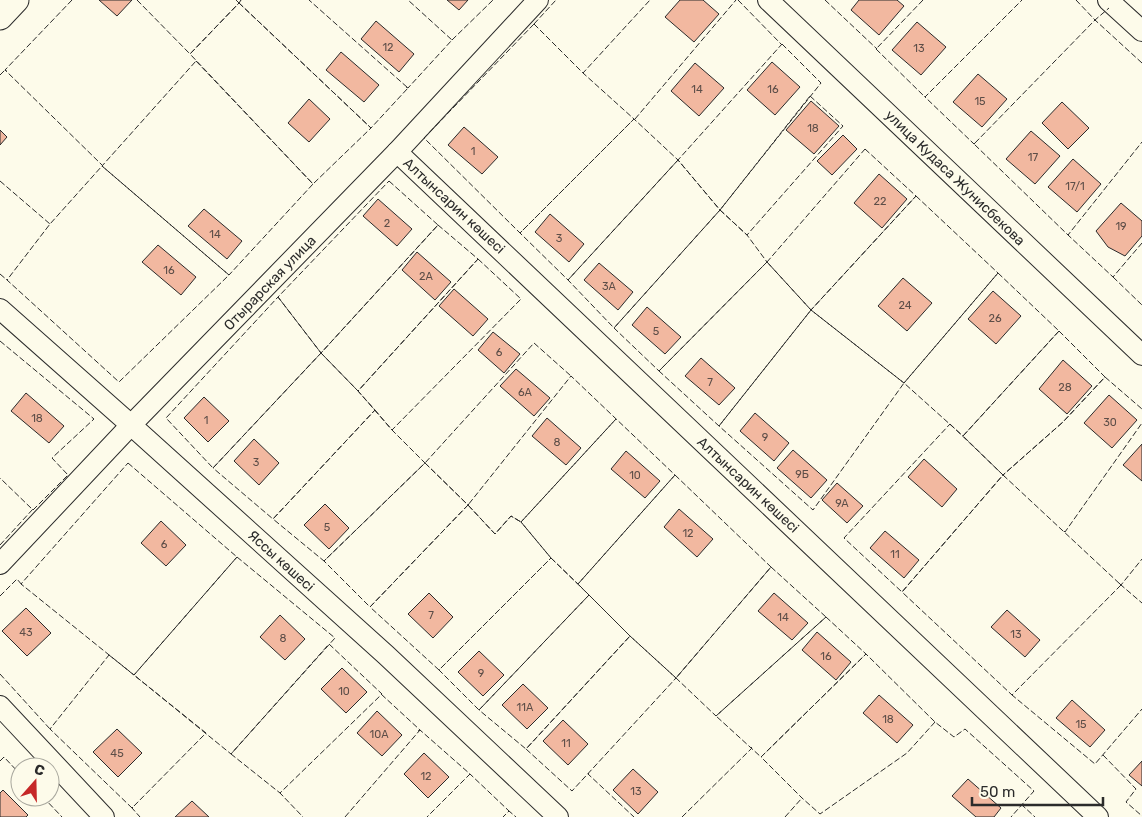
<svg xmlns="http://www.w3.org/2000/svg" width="1142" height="817" viewBox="0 0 1142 817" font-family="Rubik,sans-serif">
<rect width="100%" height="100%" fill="#fdfbea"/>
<g fill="#f2b8a0" stroke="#2b2b2b">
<polygon points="99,0 132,0 117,16"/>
<polygon points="447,0 468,0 459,10"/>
<polygon points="680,0 703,0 719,14 694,42 665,17"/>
<polygon points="859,0 897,0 904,6 879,35 851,10"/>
<polygon points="376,21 414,54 399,72 361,39"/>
<polygon points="917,22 946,47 921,75 892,50"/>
<polygon points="341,52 379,85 364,102 326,70"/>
<polygon points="772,62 800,87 775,115 747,90"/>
<polygon points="695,63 724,88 699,116 671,91"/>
<polygon points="978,74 1007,99 982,127 953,102"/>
<polygon points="309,99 330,119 309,142 288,123"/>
<polygon points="811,101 839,126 814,154 786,130"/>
<polygon points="1062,102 1089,128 1068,149 1042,123"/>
<polygon points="464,127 498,157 482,174 448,145"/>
<polygon points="0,130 7,137 0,145"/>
<polygon points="1031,131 1060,156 1035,184 1006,159"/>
<polygon points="843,135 857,149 832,175 817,161"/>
<polygon points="1073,159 1101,184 1077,212 1048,187"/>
<polygon points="879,174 907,199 882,228 854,203"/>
<polygon points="378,199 412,229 397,246 363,216"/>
<polygon points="1121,203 1142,221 1142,236 1125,256 1108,247 1096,231"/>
<polygon points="204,209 242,241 227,259 188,226"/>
<polygon points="550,214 584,244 569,262 535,232"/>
<polygon points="158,245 196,277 181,295 142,262"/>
<polygon points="417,252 451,282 435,300 402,270"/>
<polygon points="599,263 633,292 618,310 584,280"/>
<polygon points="903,278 932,303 907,331 878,306"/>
<polygon points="454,289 488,319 473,336 439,306"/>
<polygon points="993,291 1021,316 996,344 968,319"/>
<polygon points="647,307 681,337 665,354 632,325"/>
<polygon points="493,332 520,354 504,373 478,350"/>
<polygon points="701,358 735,388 719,405 685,376"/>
<polygon points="1063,360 1092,386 1067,414 1039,389"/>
<polygon points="516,369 550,398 534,416 500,386"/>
<polygon points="26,393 64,426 49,443 11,411"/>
<polygon points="1109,395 1137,420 1112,448 1084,423"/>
<polygon points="204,397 229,421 208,442 184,418"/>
<polygon points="755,413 789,443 774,461 740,431"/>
<polygon points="547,418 581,448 566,465 532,436"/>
<polygon points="254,439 279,463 259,485 234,461"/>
<polygon points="1142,444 1142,481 1123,465"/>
<polygon points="793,450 827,480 811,498 777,468"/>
<polygon points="626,451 660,481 645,498 611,469"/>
<polygon points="924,459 957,489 942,507 908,477"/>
<polygon points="837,483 863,506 847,523 822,500"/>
<polygon points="325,504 349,528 329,549 304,525"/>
<polygon points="679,509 713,539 697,557 664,527"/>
<polygon points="161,521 186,545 166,566 141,543"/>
<polygon points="885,531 919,560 904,578 870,548"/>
<polygon points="429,593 453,617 433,638 408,614"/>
<polygon points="774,593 808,623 792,640 758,611"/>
<polygon points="26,608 51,633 27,656 2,631"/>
<polygon points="1007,610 1040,640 1025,657 991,627"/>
<polygon points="280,615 305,639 285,660 260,637"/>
<polygon points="817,632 851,662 836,680 802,650"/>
<polygon points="479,651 504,675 483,696 458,672"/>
<polygon points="342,668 367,692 346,713 321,689"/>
<polygon points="523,684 548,708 527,729 502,705"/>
<polygon points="879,695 913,725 897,743 863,713"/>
<polygon points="1072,700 1105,730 1090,747 1056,718"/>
<polygon points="377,711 402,735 382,756 357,733"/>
<polygon points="563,720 588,744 568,765 543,741"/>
<polygon points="117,729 142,753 118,777 93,752"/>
<polygon points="424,753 449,777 428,798 404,774"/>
<polygon points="1142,761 1142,786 1129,775"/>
<polygon points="633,769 658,792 638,814 613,790"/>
<polygon points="968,779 1001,808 994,817 976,817 952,796"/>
<polygon points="3,790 28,815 26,817 0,817 0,793"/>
<polygon points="192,801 209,817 175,817"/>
</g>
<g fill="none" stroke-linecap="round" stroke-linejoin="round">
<g stroke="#2b2b2b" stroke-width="22">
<g id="minor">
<polyline points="768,0 1142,355"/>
<polyline points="1108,0 1142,31"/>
<polyline points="397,152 1098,817"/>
<polyline points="0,309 131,425 386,655 558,817"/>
<polyline points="0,564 131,425 397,152 538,0"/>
<polyline points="0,706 104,817"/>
</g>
</g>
<g stroke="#2b2b2b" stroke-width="27">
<polyline id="major" points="0,17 16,0"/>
</g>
<use href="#minor" stroke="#fdfbea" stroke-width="20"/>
<use href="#major" stroke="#fdfbea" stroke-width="25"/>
<g stroke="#2b2b2b" stroke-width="1" stroke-dasharray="6 2.5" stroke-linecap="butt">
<polyline points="72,0 5,70 102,165"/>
<polyline points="137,0 190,54 239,3 236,0 239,3 241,0 239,3 371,128 408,88 309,0"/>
<polyline points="738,0 782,45"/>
<polyline points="825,0 877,49"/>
<polyline points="923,0 876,49 925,97 925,96"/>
<polyline points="1076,0 1095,20 1094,21"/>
<polygon points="239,3 371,128 313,184 190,54"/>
<polyline points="1096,21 1095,20 1109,8"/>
<polygon points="534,24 583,73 634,119 520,233 424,138"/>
<polyline points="534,24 556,0"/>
<polyline points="452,40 493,0"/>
<polygon points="782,44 821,83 720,210 678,160"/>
<polygon points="196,61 313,184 229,275 102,166"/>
<polyline points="1142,63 1095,20 974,144 1068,235 1142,142"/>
<polyline points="584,74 583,73 650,0"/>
<polyline points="0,75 5,70 7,71"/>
<polyline points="406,87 408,88 452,40 408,0"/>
<polygon points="810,96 843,126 747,235 720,210"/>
<polyline points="635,119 736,0"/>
<polyline points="975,143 974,144 925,97 1022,0"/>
<polygon points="865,149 916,196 811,310 767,262"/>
<polyline points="678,160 568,280 614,328 720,210 678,160 634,119 520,233 568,280 678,160"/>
<polygon points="102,166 229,275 119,382 7,280 50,224"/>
<polyline points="0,181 50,224 51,223"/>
<polygon points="389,181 438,225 321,353 278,297"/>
<polygon points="916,196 998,273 904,383 811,310"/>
<polygon points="720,210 747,235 767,262 659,371 614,328"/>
<polygon points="438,225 478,259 358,391 321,353"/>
<polyline points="1069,234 1068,235 1113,277 1142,243"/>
<polygon points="478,259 521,299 392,430 358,391"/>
<polygon points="767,262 811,310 719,426 659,371"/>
<polygon points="998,273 1059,331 963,436 904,383"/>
<polyline points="0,274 7,280 7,279"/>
<polyline points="1113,277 1142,305"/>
<polygon points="278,297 321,353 213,468 166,418"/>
<polygon points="811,310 904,383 813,510 719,426"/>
<polygon points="1059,331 1105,377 1063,422 1003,475 963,436"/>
<polyline points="0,341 94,419 52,458 68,475 33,510 0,478"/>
<polygon points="321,353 358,391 375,410 273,519 213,468"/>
<polygon points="375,410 392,430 425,463 324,561 273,519"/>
<polyline points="616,419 521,522 551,558 578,584 675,475 571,376 468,505 495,534 511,516 521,522 616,419"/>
<polygon points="950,424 1003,475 902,592 844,538"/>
<polygon points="128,463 237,557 134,675 21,584"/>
<polyline points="425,463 468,505 469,504"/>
<polyline points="425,463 468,505 370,607 324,561 425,463 534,343 571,376 570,377"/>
<polygon points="675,475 771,567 676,678 630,636 578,584"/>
<polygon points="1003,475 1121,585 1012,695 902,592"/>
<polyline points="1005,477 1003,475 1063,422 1105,377 1142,409"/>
<polygon points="468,505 495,534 511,516 521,522 551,558 439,670 370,607"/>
<polyline points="1064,531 1065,532 1142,423"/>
<polyline points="0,545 33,509"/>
<polygon points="237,557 335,638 231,754 134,675"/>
<polygon points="551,558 589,595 479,710 439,670"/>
<polygon points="771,567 826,617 716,716 676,678"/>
<polyline points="1119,583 1121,585 1142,559"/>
<polyline points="1120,586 1121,585 1142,603"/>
<polygon points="589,595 630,636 526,749 479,710"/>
<polyline points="0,596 17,579 22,585"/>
<polygon points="826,617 866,654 761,757 716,716"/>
<polygon points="630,636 676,678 572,791 526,749"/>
<polygon points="329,644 382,694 280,793 231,754"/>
<polygon points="109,655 206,733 132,808 50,729"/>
<polyline points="0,674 50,729 51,728"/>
<polyline points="1013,695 1012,695 1095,764 1142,709"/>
<polyline points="935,722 907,753 820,814 802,798 761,757 866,654 935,722 954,737 965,729 1034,791 1011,817"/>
<polyline points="418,731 420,730 470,774 427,817"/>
<polyline points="1103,755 1136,789 1126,802 1142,816"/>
<polyline points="0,761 4,757 20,774"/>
<polyline points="589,773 588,774 634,817"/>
<polyline points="469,775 470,774 509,811 503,817"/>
<polyline points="281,792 280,793 303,817"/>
<polyline points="43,797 62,817"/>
<polyline points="1021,806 1022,805 1035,817"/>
<polyline points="133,807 132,808 140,817"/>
<polyline points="508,812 509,811 516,817"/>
<polyline points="345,817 420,730 381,694"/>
<polyline points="682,817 752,748 751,747"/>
<polyline points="785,817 802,798 801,797"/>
</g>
</g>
<g text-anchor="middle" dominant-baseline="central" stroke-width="4" stroke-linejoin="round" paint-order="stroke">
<g font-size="11" fill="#5d4e48">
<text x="388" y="47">12</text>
<text x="919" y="48">13</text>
<text x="697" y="89">14</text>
<text x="773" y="89">16</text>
<text x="980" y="101">15</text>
<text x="813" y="128">18</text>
<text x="473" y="151">1</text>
<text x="1033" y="157">17</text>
<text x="1075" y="186">17/1</text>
<text x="880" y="201">22</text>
<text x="387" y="223">2</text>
<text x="1121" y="226">19</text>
<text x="215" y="234">14</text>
<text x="559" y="238">3</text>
<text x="169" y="270">16</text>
<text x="426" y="276">2A</text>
<text x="609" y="286">3A</text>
<text x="905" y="305">24</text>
<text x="995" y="318">26</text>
<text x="656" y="331">5</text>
<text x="499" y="352">6</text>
<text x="710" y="382">7</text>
<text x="1065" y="387">28</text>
<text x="525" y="392">6A</text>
<text x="37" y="418">18</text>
<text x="206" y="420">1</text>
<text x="1110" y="422">30</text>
<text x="765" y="437">9</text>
<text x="557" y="442">8</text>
<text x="256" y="462">3</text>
<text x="802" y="474">9Б</text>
<text x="635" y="475">10</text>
<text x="842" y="503">9A</text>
<text x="327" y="527">5</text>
<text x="688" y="533">12</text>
<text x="164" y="544">6</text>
<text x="895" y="554">11</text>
<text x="431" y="615">7</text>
<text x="783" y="617">14</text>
<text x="26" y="632">43</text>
<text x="1016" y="634">13</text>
<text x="283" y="638">8</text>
<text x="826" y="656">16</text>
<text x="481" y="673">9</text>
<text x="344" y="691">10</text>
<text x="525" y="707">11A</text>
<text x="888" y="719">18</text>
<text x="1081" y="724">15</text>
<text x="379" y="734">10A</text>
<text x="566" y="743">11</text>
<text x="117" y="753">45</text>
<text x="426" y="776">12</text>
<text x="636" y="791">13</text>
</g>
<g font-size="14" fill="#2b2b2b" stroke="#fdfbea">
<text transform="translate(955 178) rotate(44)">улица Кудаса Жунисбекова</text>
<text transform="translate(454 206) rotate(43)">Алтынсарин көшесі</text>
<text transform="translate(270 283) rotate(-46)">Отырарская улица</text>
<text transform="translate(748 485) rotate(43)">Алтынсарин көшесі</text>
<text transform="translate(281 561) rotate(42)">Яссы көшесі</text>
</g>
</g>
<g transform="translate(35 782) rotate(20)"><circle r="24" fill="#fdfbea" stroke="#a9a89e"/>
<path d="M0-4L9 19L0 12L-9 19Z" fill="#c62828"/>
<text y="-8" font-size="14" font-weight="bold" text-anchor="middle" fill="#2b2b2b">С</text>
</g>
<path d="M972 797v8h131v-8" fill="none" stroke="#2b2b2b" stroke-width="2.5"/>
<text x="980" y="797" font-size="15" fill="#2b2b2b" stroke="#fdfbea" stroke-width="4" paint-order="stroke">50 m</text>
</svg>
